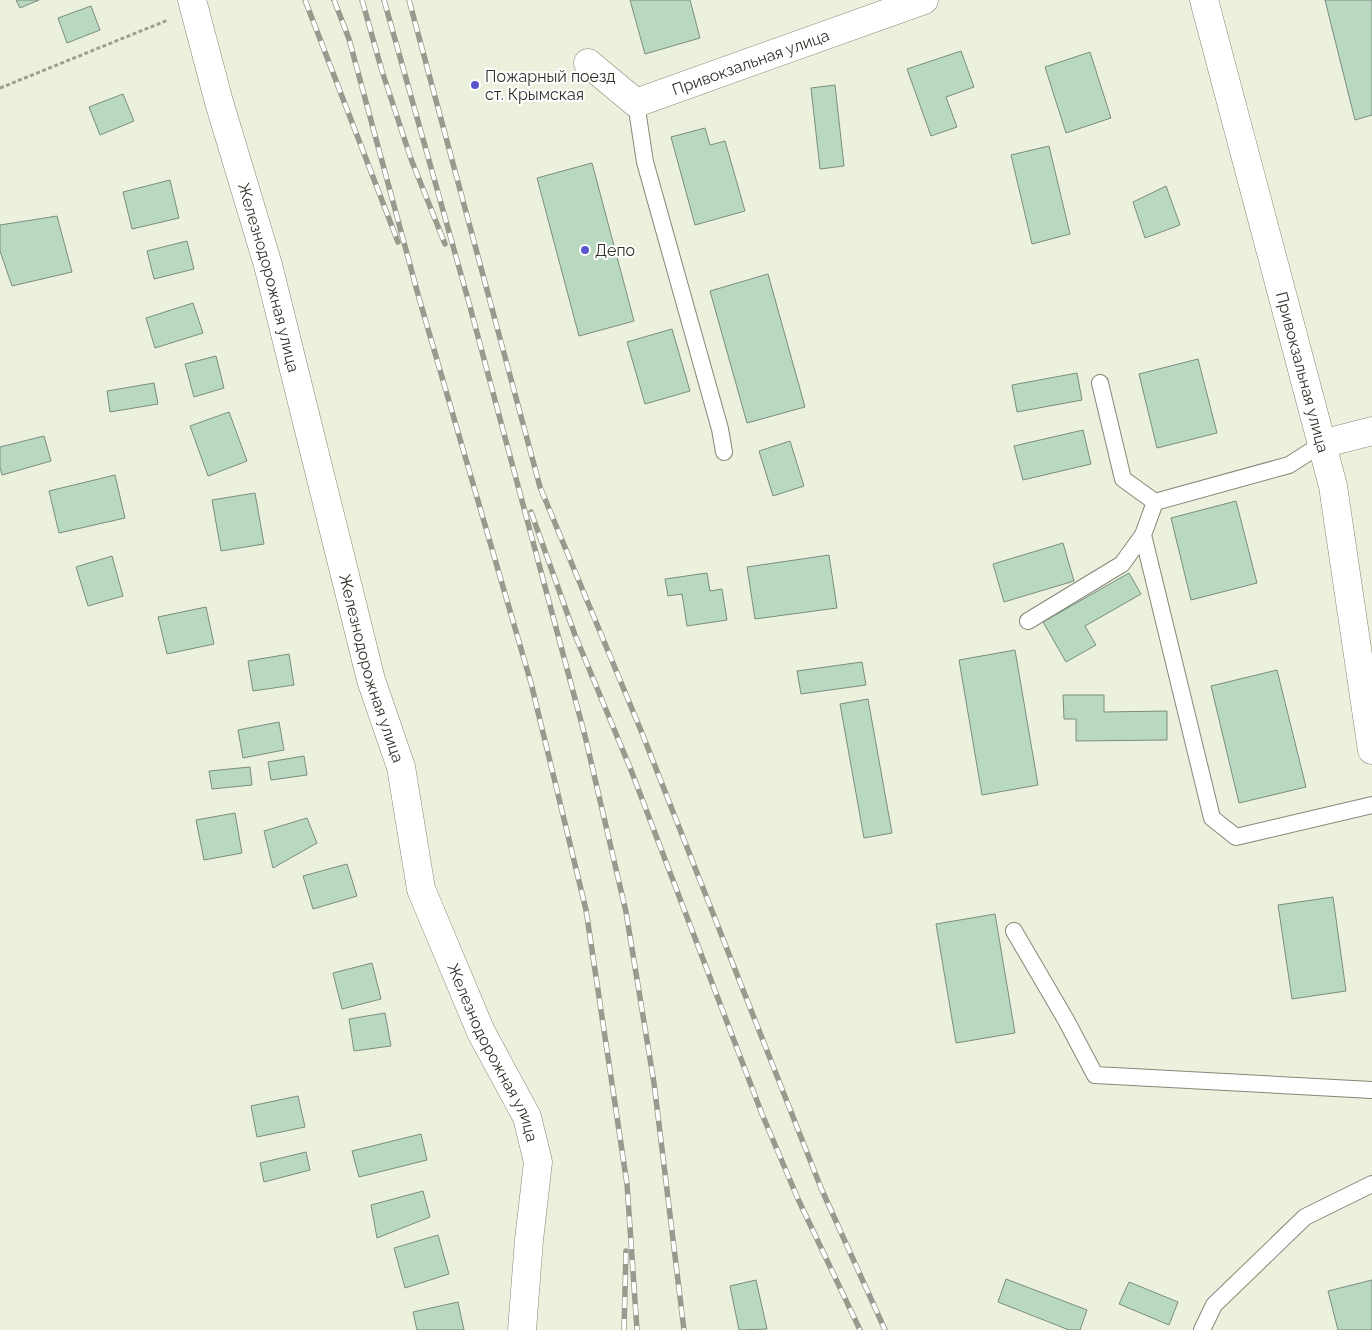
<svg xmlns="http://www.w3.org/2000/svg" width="1372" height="1330" viewBox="0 0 1372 1330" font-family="Raleway,sans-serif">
<rect width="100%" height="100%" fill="#ecf1de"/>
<g fill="#b8d9bf" stroke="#7c8c80">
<polygon points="16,0 39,0 20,8"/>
<polygon points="630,0 690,0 700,38 645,54"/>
<polygon points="1325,0 1372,0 1372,115 1355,120"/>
<polygon points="91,6 100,30 67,43 58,18"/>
<polygon points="961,51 974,87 946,97 957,127 931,136 907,69"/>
<polygon points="1090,52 1111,118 1066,133 1045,67"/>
<polygon points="835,85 844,166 820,169 811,88"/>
<polygon points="123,94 134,121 100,135 89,107"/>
<polygon points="705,128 710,145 725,141 745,211 695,225 671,137"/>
<polygon points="1049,146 1070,234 1032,244 1011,155"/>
<polygon points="592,163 634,321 579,336 537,178"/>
<polygon points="170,180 179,218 132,229 123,192"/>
<polygon points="1166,186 1180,225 1145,238 1133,202"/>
<polygon points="57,216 72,272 12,286 0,251 0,225"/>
<polygon points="187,241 194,269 154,279 147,251"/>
<polygon points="768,274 805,407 747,423 710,291"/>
<polygon points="193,303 203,333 155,348 146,318"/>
<polygon points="672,329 690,391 645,404 627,342"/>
<polygon points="216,356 224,388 194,397 185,364"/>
<polygon points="1198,359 1217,433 1157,448 1139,374"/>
<polygon points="1077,373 1082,400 1017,412 1012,385"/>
<polygon points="154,383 158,404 110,412 107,391"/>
<polygon points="229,412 247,461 208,476 190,426"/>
<polygon points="1083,430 1091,464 1023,480 1014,446"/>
<polygon points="44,436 51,461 2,475 0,467 0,447"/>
<polygon points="790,441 804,486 773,496 759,451"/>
<polygon points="115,475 125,518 59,533 49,491"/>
<polygon points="255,493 264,544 221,551 212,500"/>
<polygon points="1236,501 1257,583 1191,600 1171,518"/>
<polygon points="1063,543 1074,581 1004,602 993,564"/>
<polygon points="829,555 837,608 755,619 747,567"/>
<polygon points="112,556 123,596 88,606 76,567"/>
<polygon points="707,573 710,591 722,589 727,620 687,626 682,594 668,596 665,579"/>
<polygon points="1129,573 1141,594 1085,626 1096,645 1066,662 1043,622"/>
<polygon points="206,607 214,644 167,654 158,617"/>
<polygon points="1015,650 1038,785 982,795 959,660"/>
<polygon points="289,654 294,685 253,691 248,661"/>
<polygon points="862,662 866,685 801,694 797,671"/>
<polygon points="1277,670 1306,787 1239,803 1211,686"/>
<polygon points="1063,695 1104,695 1104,712 1167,711 1167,740 1076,741 1076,719 1064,719"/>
<polygon points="868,699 892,833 864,838 840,704"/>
<polygon points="279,722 284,750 243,758 238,730"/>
<polygon points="304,756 307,775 271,780 268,762"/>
<polygon points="250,767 252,785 212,789 209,771"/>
<polygon points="235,813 242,853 204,860 196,820"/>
<polygon points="307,818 317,843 273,868 264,831"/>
<polygon points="347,864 357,896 313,909 303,876"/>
<polygon points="1333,897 1346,991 1292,999 1278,905"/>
<polygon points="995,914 1015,1033 956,1043 936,924"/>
<polygon points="372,963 381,999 342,1009 333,973"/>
<polygon points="385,1013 391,1046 354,1051 349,1019"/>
<polygon points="298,1096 305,1127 257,1137 251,1106"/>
<polygon points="421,1134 427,1160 359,1177 352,1151"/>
<polygon points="306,1152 310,1170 264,1182 260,1163"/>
<polygon points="423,1191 430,1217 377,1238 371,1205"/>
<polygon points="438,1235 449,1274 405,1288 394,1248"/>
<polygon points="1006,1279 1087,1310 1080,1330 1069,1330 998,1302"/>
<polygon points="756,1280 767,1329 739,1330 730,1286"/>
<polygon points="1372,1280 1372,1330 1338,1330 1328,1291"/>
<polygon points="1129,1282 1178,1302 1169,1325 1119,1304"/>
<polygon points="458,1302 464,1330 417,1330 413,1312"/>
</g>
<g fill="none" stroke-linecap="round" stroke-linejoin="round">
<g stroke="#848877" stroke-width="18">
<g id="lane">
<polyline points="636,103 645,162 720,429 724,452"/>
<polyline points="1100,383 1123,479 1155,502"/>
<polyline points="1322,444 1289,465 1155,502 1143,535 1212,818 1236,837 1372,805"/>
<polyline points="1028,621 1122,564 1143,535"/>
<polyline points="1014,931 1066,1020 1095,1075 1372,1090"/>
<polyline points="1202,1330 1214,1305 1305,1217 1372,1184"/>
</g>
</g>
<g stroke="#848877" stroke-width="29">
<g id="street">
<path id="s1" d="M192,0l27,102 49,163 103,415 30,87 20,122 60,143 46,85 11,45 -9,78 -7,90"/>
<path id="s2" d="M1204,0l129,486 39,264"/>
<path id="s3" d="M588,63l48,40 288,-103"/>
<polyline points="1322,444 1372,431"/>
</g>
</g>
<polyline stroke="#9ca091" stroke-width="3" stroke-dasharray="4 2.5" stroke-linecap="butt" points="0,88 168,20"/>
<use href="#lane" stroke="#fff" stroke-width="16"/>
<use href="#street" stroke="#fff" stroke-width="28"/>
<g stroke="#979a8c" stroke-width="5.5">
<g id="rail">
<polyline points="305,0 398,242"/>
<polyline points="334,0 349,39 419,298 531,683 586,910 627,1184 637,1330"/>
<polyline points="362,0 382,71 411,159 445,244"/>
<polyline points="384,0 469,303 585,736 626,912 654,1083 684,1330"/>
<polyline points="409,0 540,487 642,733 821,1188 885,1330"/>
<polyline points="531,512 575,635 631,770 762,1114 798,1199 860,1330"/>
<polyline points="624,1330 626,1251"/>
</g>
</g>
<use href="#rail" stroke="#fff" stroke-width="4" stroke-dasharray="11" stroke-linecap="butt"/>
</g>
<g fill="#5955cd" stroke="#fff" stroke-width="2">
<circle cx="475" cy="85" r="5"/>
<circle cx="585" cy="250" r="5"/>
</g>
<g text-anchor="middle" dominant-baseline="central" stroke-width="4" stroke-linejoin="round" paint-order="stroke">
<g font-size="16" fill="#30322a" stroke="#fff">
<text stroke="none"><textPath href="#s3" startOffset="184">Привокзальная улица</textPath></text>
<text stroke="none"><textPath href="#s1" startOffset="288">Железнодорожная улица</textPath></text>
<text stroke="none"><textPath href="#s2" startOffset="385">Привокзальная улица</textPath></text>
<text stroke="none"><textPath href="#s1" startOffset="692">Железнодорожная улица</textPath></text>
<text stroke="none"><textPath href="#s1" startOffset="1098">Железнодорожная улица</textPath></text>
</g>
<g font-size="16" fill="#30322a" stroke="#fff" text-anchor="start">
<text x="485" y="76">Пожарный поезд<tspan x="485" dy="18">ст. Крымская</tspan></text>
<text x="595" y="250">Депо</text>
</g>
</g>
</svg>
